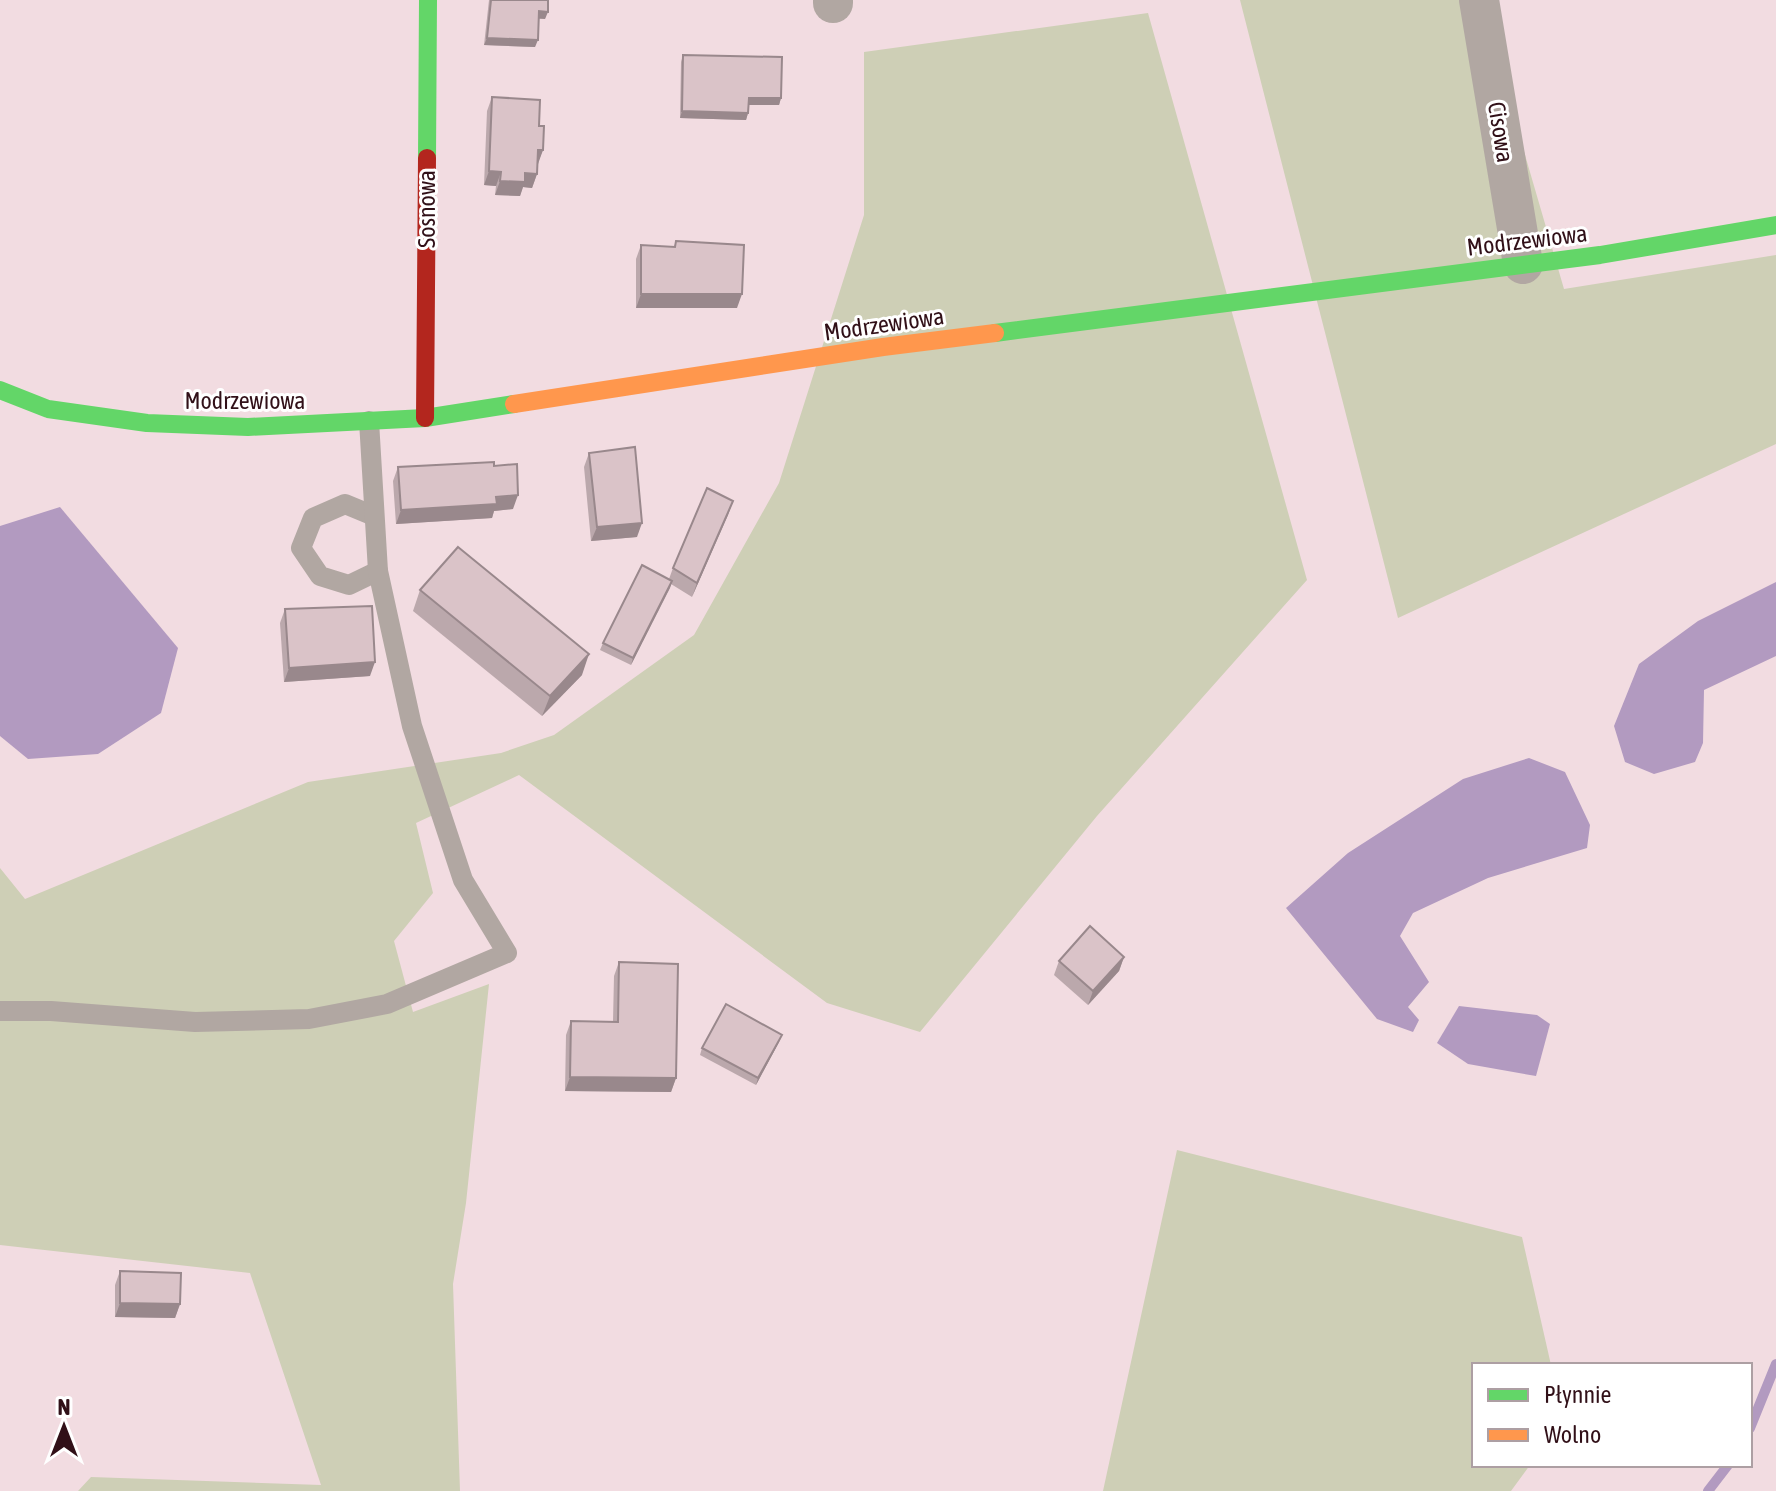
<svg xmlns="http://www.w3.org/2000/svg" width="1776" height="1491" viewBox="0 0 1776 1491" font-family="'Asap Condensed',sans-serif">
<rect width="100%" height="100%" fill="#f2dce1"/>
<g fill="#cecfb6">
<polygon points="1240,0 1480,0 1564,289 1776,255 1776,444 1398,618"/>
<polygon points="1148,13 1307,580 1097,816 920,1032 827,1003 519,775 416,823 433,893 394,941 413,1012 489,984 466,1203 453,1284 460,1491 78,1491 91,1477 321,1485 250,1273 0,1245 0,868 25,899 308,782 501,753 554,735 694,635 779,483 864,215 864,52"/>
<polygon points="1177,1150 1522,1237 1551,1365 1474,1365 1474,1465 1530,1465 1511,1491 1103,1491"/>
</g>
<g fill="#b29ac0">
<polygon points="60,507 178,648 161,713 98,754 28,759 0,736 0,526"/>
<polygon points="1776,582 1776,656 1704,690 1703,743 1695,762 1654,774 1625,762 1614,726 1639,664 1698,621"/>
<polygon points="1529,758 1565,772 1590,825 1587,848 1488,878 1413,913 1400,936 1429,982 1408,1007 1419,1020 1413,1032 1377,1019 1286,908 1348,853 1463,779"/>
<polygon points="1459,1006 1537,1015 1550,1024 1536,1076 1468,1064 1437,1043"/>
</g>
<g fill="none" stroke-linecap="round" stroke-linejoin="round">
<g stroke="#b29ac0" stroke-width="10">
<polyline points="1750,1428 1776,1364"/>
<polyline points="1708,1491 1728,1465"/>
</g>
<g stroke="#b1a7a2" stroke-width="20">
<polyline points="374,516 345,504 313,518 301,548 320,576 349,585 378,571"/>
<polyline points="0,1011 51,1011 195,1022 309,1019 387,1004 507,953 463,880 412,726 378,571 369,421"/>
</g>
<g stroke="#b1a7a2" stroke-width="40">
<polyline points="1479,0 1523,264"/>
<polyline points="833,3 833,0"/>
</g>
<g stroke="#63d668" stroke-width="18">
<polyline points="427,158 428,0"/>
<polyline points="995,333 1600,255 1776,225"/>
<polyline points="0,390 48,409 147,423 248,427 425,418 514,404"/>
</g>
<polyline stroke="#ff974d" stroke-width="18" points="514,404 883,347 995,333"/>
<polyline stroke="#b3261e" stroke-width="18" points="425,418 427,158"/>
</g>
<g fill="#bba8ac">
<polygon points="489,0 548,0 545,19 539,19 535,47 484,45"/>
<polygon points="683,55 781,98 779,105 748,105 748,113 746,120 680,118 681,62"/>
<polygon points="492,97 543,150 537,164 537,174 532,188 523,187 520,196 495,195 496,186 484,185 487,111"/>
<polygon points="676,241 737,308 636,308 636,259 641,245 674,247"/>
<polygon points="589,453 637,537 591,541 584,467"/>
<polygon points="494,466 513,509 494,511 492,518 396,524 393,481 398,467"/>
<polygon points="733,501 692,597 671,584 631,665 600,650 603,643 669,579 673,568"/>
<polygon points="420,590 582,675 542,716 413,611"/>
<polygon points="285,609 370,676 284,682 280,623"/>
<polygon points="1124,957 1119,971 1088,1005 1054,975 1059,961"/>
<polygon points="619,962 676,1078 671,1092 565,1091 566,1035 571,1021 613,1022 614,976"/>
<polygon points="779,1042 756,1085 700,1055 702,1048"/>
<polygon points="120,1271 180,1304 175,1318 115,1317 115,1285"/>
</g>
<g fill="#99888c">
<polygon points="539,11 548,12 545,19 537,18"/>
<polygon points="487,38 538,40 535,47 484,45"/>
<polygon points="749,98 781,98 779,105 746,105"/>
<polygon points="682,111 748,113 746,120 680,118"/>
<polygon points="538,150 543,150 538,164 533,164"/>
<polygon points="489,171 501,172 496,186 484,185"/>
<polygon points="525,173 537,174 532,188 523,187 520,196 495,195 500,181"/>
<polygon points="641,294 742,294 737,308 636,308"/>
<polygon points="518,495 513,509 494,511 492,518 396,524 401,510"/>
<polygon points="733,501 728,515 692,597 697,583"/>
<polygon points="642,523 637,537 591,541 597,527"/>
<polygon points="672,581 670,588 631,665 633,658"/>
<polygon points="589,654 582,675 542,716 550,696"/>
<polygon points="375,662 370,676 284,682 289,668"/>
<polygon points="1124,957 1119,971 1088,1005 1093,991"/>
<polygon points="782,1035 779,1042 756,1085 758,1078"/>
<polygon points="570,1077 676,1078 671,1092 565,1091"/>
<polygon points="120,1303 180,1304 175,1318 115,1317"/>
</g>
<g fill="#dac3c8" stroke="#99888c" stroke-width="2">
<polygon points="491,0 548,0 548,12 539,11 538,40 487,38"/>
<polygon points="683,55 782,57 781,98 749,98 748,113 682,111"/>
<polygon points="492,97 540,100 539,126 544,126 543,150 538,150 537,174 525,173 525,182 500,181 501,172 489,171"/>
<polygon points="676,241 744,245 742,294 641,294 641,245 675,247"/>
<polygon points="635,447 642,523 597,527 589,453"/>
<polygon points="494,462 494,466 517,464 518,495 496,497 497,504 401,510 398,467"/>
<polygon points="707,488 733,501 697,583 673,568"/>
<polygon points="458,547 589,654 550,696 420,590"/>
<polygon points="642,565 672,581 633,658 603,643"/>
<polygon points="372,606 375,662 289,668 285,609"/>
<polygon points="1090,926 1124,957 1093,991 1059,961"/>
<polygon points="619,962 678,964 676,1078 570,1077 571,1021 618,1022"/>
<polygon points="726,1004 782,1035 758,1078 702,1048"/>
<polygon points="120,1271 181,1273 180,1304 120,1303"/>
</g>
<g text-anchor="middle" dominant-baseline="central" stroke-width="6" stroke-linejoin="round" paint-order="stroke">
<g font-size="24" fill="#311018" stroke="#fff">
<text transform="translate(1501 132) rotate(81)">Cisowa</text>
<text transform="translate(426 209) rotate(-90)">Sosnowa</text>
<text transform="translate(1527 240) rotate(-7)">Modrzewiowa</text>
<text transform="translate(884 324) rotate(-8)">Modrzewiowa</text>
<text x="245" y="400">Modrzewiowa</text>
</g>
</g>
<rect x="1472" y="1363" width="280" height="104" fill="#ffffff" stroke="#ad9fa3" stroke-width="2"/>
<rect x="1488" y="1389" width="40" height="12" fill="#63d668" stroke="#ad9fa3" stroke-width="2"/>
<text x="1544" y="1403" font-size="24" fill="#311018">Płynnie</text>
<rect x="1488" y="1429" width="40" height="12" fill="#ff974d" stroke="#ad9fa3" stroke-width="2"/>
<text x="1544" y="1443" font-size="24" fill="#311018">Wolno</text>
<g transform="translate(64 1427)" stroke="#ffffff" stroke-width="6" paint-order="stroke">
<path d="M0-6L14 30L0 20L-14 30Z" fill="#311018"/>
<text y="-12" font-size="22" font-weight="bold" text-anchor="middle" fill="#311018">N</text>
</g>
</svg>
